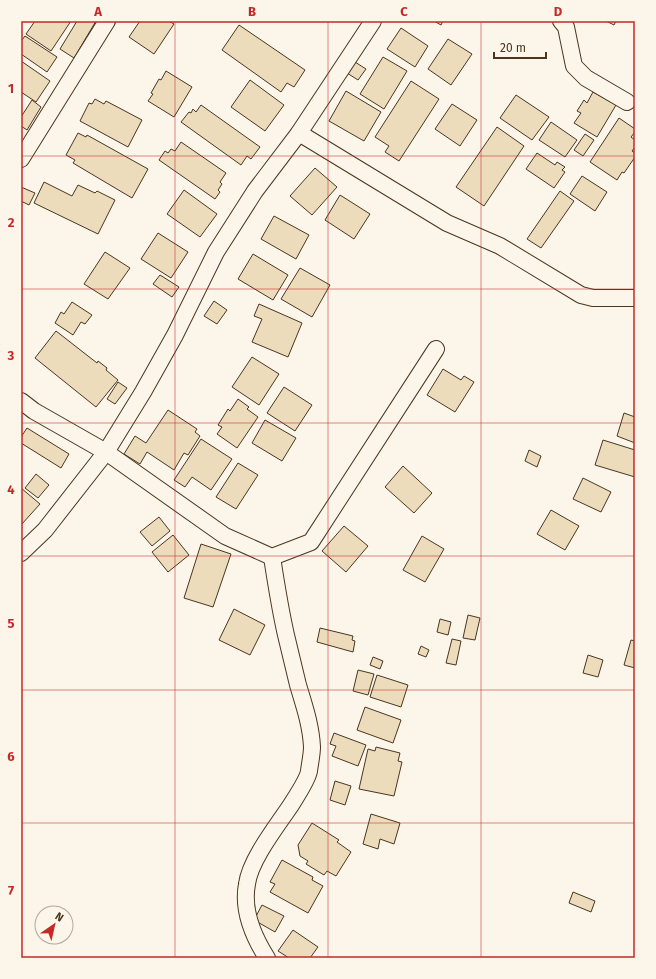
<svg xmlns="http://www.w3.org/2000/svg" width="656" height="979" viewBox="0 0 656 979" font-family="'Fira Sans',sans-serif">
<rect width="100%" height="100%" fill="#fbf6e9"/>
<g fill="#ecdcbc" stroke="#4a3520">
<polygon points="35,21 71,21 51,51 26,34"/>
<polygon points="77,21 96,21 74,58 60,49"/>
<polygon points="140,21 169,21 174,24 154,54 129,37"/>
<polygon points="434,21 443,21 441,25"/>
<polygon points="606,21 616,21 614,25"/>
<polygon points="239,25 305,70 294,87 287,83 281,92 222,50"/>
<polygon points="401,28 428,46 415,67 387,49"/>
<polygon points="25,36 57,57 47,72 21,54 21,41"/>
<polygon points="448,39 472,54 451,85 428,69"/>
<polygon points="383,57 407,71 384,109 360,94"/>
<polygon points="21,61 50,81 36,102 21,92"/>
<polygon points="355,62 366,69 358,80 347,73"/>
<polygon points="166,71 192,87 174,117 148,101 153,94 151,93 159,79 161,80"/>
<polygon points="250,80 284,105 265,131 231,107"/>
<polygon points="411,81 439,99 399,161 385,152 389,146 375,137"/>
<polygon points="346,91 381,112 364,141 329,121"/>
<polygon points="593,92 616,105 597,137 574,123 581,113 577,111 584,100 587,103"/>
<polygon points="516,95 549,117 532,140 500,118"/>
<polygon points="95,99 104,104 106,101 142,120 128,147 80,121 89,103 92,104"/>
<polygon points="32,100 41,107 27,130 21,126 21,117"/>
<polygon points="452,104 477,120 460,146 435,129"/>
<polygon points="201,105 260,147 251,159 247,156 241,165 181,122 189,112 191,113 193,109 196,112"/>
<polygon points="619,118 635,129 635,132 631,137 635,140 635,147 632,151 635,153 635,157 624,173 622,172 617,180 590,162"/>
<polygon points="551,122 577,140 565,157 539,140"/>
<polygon points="497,127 524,146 484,206 456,187"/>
<polygon points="78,133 86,137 87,135 148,169 132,198 73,163 75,160 66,155"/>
<polygon points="585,134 594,140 583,156 574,150"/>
<polygon points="181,142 226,173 220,182 222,184 218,190 220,192 215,199 159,160 165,151 168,153 171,149 175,151"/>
<polygon points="537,153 555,165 557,162 565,167 562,170 565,172 554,188 526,169"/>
<polygon points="315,168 337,187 312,215 290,196"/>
<polygon points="582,176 607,192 595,211 570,194"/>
<polygon points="44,182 72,196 78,185 95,193 97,191 115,200 98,234 34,203"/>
<polygon points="21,187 35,193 29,205 21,201"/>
<polygon points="184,190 217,214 200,237 167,214"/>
<polygon points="560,191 574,201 541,248 527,239"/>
<polygon points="340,195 370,214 354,239 325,220"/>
<polygon points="274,216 309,235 296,259 261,239"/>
<polygon points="158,233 188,252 171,278 141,259"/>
<polygon points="105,252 130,268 108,299 84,284"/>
<polygon points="253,254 288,275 273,300 238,279"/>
<polygon points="300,268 330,285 312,317 281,299"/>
<polygon points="160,275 179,287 172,297 153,284"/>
<polygon points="214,301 227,310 217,324 204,316"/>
<polygon points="72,302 92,315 85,324 81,322 73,335 55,323 61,312 64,314"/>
<polygon points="259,304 302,323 288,357 252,342 262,319 254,316"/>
<polygon points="56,331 97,363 98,361 107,368 106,370 118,380 96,407 35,358"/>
<polygon points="252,357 279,374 259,405 232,387"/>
<polygon points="443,369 461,380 464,376 474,382 455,412 427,395"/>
<polygon points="118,382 127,388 115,404 107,399"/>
<polygon points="284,387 312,405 295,431 267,413"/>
<polygon points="238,399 249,407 247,409 258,417 237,448 217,434 222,427 218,425 228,409 230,411"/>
<polygon points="168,410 197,429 195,432 200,436 188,455 184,453 174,470 147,452 140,464 124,454 135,436 146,443"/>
<polygon points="624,413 635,417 635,443 617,436"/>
<polygon points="265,420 296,438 282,461 252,443"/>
<polygon points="27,428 69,454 61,468 21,443 21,437"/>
<polygon points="201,439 232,459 211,490 192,477 185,487 174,480"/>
<polygon points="603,440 635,450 635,477 595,465"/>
<polygon points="529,450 541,456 537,467 525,461"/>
<polygon points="238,463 258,475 236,509 216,497"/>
<polygon points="403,466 432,493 414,513 385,487"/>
<polygon points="36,474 49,485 38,498 25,488"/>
<polygon points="583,478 611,492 601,512 573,499"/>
<polygon points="21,488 40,504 21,525"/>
<polygon points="551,510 579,526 565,550 537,534"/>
<polygon points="159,517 170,531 152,546 140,532"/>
<polygon points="344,526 368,546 346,572 322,551"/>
<polygon points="173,535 189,555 168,572 152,552"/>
<polygon points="422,536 444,549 425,582 403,570"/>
<polygon points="201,544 231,554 213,607 184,598"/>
<polygon points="234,609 265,625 250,655 219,640"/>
<polygon points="468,615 480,618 475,640 463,638"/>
<polygon points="440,619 451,622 448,635 437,632"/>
<polygon points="320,628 353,636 352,640 355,641 353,652 317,642"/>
<polygon points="452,639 461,641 456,665 446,663"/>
<polygon points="631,640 635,641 635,668 624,665"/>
<polygon points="421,646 429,650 426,657 418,654"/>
<polygon points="588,655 603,660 598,677 583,673"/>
<polygon points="373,657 383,661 380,669 370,665"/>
<polygon points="358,670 374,674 368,695 353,691"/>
<polygon points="377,675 408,685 401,707 370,697"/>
<polygon points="365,707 401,720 393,743 357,730"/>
<polygon points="334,733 366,745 358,766 332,756 336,746 330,744"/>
<polygon points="376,747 400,753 398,761 402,762 394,796 359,789 368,749 375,751"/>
<polygon points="335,781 351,786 345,805 330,800"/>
<polygon points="371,814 400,823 394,844 380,839 378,849 363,844"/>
<polygon points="312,823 339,840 337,842 351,852 336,876 327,871 324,875 306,864 308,861 300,856 298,845"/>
<polygon points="282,860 313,877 312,880 323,886 308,913 270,892 275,884 270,882"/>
<polygon points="573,892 595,901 591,912 569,903"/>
<polygon points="262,905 284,916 275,932 254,920"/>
<polygon points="293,930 318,947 310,958 289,958 278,951"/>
</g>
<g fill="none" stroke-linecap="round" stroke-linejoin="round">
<g stroke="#4a3520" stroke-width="18">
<g id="minor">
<polyline points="561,21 566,27 574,66 586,78 627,102"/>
<polyline points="299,133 447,223 500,246 581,295 593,298 635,298"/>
<polyline points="21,159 107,21"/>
<polyline points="21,401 34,411 106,452 225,536 272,557 311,542 436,349"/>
<polyline points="21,553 45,530 106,452 143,392 175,335 216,252 255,191 299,133 373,21"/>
<path d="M267,958c-14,-22 -25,-48 -20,-74 3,-24 30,-58 44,-79 5,-8 17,-26 18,-34 1,-8 3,-17 3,-24 -1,-22 -8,-42 -14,-62 -4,-17 -8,-34 -12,-50 -6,-26 -10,-52 -14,-78"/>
</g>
</g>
<use href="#minor" stroke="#fbf6e9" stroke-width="16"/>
</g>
<path fill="none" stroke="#c62828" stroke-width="1" stroke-opacity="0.55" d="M175,21v937M328,21v937M481,21v937M21,156h614M21,289h614M21,423h614M21,556h614M21,690h614M21,823h614"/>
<rect width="656" height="979" fill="none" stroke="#fbf6e9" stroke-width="44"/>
<g transform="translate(54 925) rotate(34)"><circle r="19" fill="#fbf6e9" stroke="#b4a999"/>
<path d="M0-3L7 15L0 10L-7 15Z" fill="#c62828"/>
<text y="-6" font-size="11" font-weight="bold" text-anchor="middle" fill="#4a3520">N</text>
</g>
<path d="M494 52v6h52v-6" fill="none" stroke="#4a3520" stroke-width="2"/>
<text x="500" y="52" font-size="12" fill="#4a3520" stroke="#fbf6e9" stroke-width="3" paint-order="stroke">20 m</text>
<rect x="22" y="22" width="612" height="935" fill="none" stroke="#c62828" stroke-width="1.5"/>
<g font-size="13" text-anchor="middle" font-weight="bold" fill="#c62828">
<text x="98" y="16">A</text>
<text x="252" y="16">B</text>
<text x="404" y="16">C</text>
<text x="558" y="16">D</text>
<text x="11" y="93">1</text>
<text x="11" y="227">2</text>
<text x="11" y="360">3</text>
<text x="11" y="494">4</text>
<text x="11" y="628">5</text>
<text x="11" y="761">6</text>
<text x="11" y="895">7</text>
</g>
</svg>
